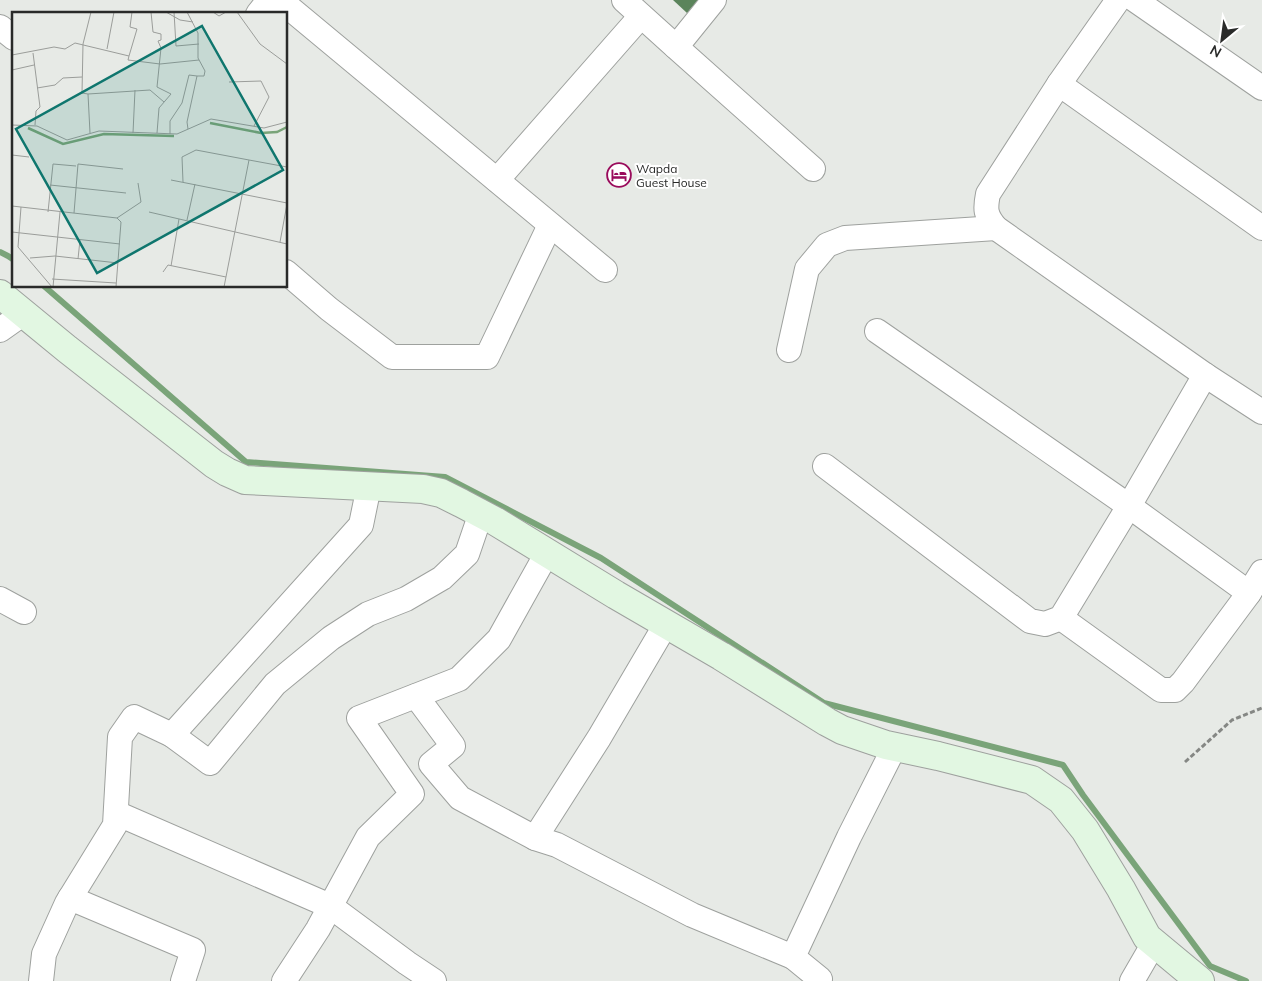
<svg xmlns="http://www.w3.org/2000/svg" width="1262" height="981" viewBox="0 0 1262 981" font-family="Mulish,sans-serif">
<rect width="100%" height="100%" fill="#e7eae6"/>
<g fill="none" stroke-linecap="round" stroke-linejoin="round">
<g stroke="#7aa479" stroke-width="6">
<polyline points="0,252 8,256 14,260"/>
<polyline points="44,286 246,462 445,477 601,558 824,703 1063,765 1083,795 1210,966 1246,981"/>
</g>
</g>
<polygon fill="#5b845b" points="673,0 698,0 687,13"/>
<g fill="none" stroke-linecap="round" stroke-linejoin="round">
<g stroke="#9ea19e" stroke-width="26">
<g id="street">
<polyline points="280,0 605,270"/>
<polyline points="624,0 676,47 813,169"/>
<path d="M1118,0l-59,84 -71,110c-3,15 -3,21 8,34l209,147 57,37"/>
<polyline points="1135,0 1262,88"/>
<polyline points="258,14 269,0"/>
<polyline points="0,27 14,38"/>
<polyline points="676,47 714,0"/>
<polyline points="1059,84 1262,228"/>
<polyline points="497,180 641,16"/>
<polyline points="286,272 329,309 392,357 487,357 550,225"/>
<polyline points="0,330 24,313"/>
<polyline points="877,331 1129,506 1249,593"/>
<polyline points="789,350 807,269 827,245 845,238 996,228"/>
<polyline points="825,466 1030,621 1045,624 1061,618 1129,506 1205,375"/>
<polyline points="0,599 24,612"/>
<polyline points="1061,618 1161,690 1175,690 1183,682 1249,593 1262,572"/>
<polyline points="416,696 453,746 431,764 460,798 535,838 557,845 692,915 793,957"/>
<polyline points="172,735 210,763 275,684 331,638 368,614 406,599 442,578 467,554 481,513"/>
<polyline points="116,813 330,906 407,963 434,981"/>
<polyline points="535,838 599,738 666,624"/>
<polyline points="70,898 193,950 183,981"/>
<polyline points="41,981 44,954 67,903 115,825 120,737 134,717 172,735 361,525 369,486"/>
<polyline points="284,981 318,929 368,837 412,794 359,718 459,679 499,639 547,553"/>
<polyline points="819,981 820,979 793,957 849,837 895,746"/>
<polyline points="1132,981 1154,943"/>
</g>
</g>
<g stroke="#9ea19e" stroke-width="30">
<polyline id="secondary" points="0,294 67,349 214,464 227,472 245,480 423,489 441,493 461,503 495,521 616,595 721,656 827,722 842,730 886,745 938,756 1032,780 1061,800 1085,830 1121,889 1147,937 1200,981"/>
</g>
<polyline stroke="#858784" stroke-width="3" stroke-dasharray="5 2.5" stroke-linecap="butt" points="1185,762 1232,720 1262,708"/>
<use href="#street" stroke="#fff" stroke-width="24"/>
<use href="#secondary" stroke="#e2f7e2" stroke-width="28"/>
</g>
<defs>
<g id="hotel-ring" transform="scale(1.25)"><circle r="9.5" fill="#fff" stroke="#9a0b5c" stroke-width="1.5"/><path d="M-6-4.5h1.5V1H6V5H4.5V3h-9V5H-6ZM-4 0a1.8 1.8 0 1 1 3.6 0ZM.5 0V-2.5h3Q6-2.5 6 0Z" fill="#9a0b5c"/></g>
</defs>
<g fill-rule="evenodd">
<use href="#hotel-ring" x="619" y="175"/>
</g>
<g text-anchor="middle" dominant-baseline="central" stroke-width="4" stroke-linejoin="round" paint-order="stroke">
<g font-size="12" fill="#292a29" stroke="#fff" text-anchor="start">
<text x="636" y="168">Wapda<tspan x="636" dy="14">Guest House</tspan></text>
</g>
</g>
<g transform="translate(12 12)">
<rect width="275" height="275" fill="#e7eae6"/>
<path fill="none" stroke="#7aa479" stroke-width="2.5" d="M198,111l51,10 16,-1 10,-5M16,116l35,16 41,-10 70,2"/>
<path fill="none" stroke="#9b9d9a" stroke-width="1" d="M139,0l2,20 8,2v6l-3,1 3,7 -4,39 14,7 -12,14 -2,25M154,0l14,8 13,2M162,0l2,34 23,-2M175,0l11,21v25l7,13 -1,5h-7l-10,46 1,7M201,0l6,4 7,-4M225,0l23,32 27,20M95,37l7,-37M21,41l7,54 -4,4 -1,14M0,43l42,-8 11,2 10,-6 54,13 8,-27 -7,-2 2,-15M117,44l-1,4 32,4 39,-4M0,58l22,-5M217,70l32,-1 8,16 -15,29M25,76l18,-3 8,-7 19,-1M76,82l62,-4 14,12M0,113l25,1 30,14 32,-9 78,3 34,-15 53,9 23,-6M78,121l-2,-39 -6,-1 1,-49 8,-32M121,121l2,-43M158,122v-13l12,-18 7,-28 8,1M0,143l17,2M159,168l116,23M171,170l-1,-25 14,-7 53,10M38,173l76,8M0,194l105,12 24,-16 -3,-19M9,195l-3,40 34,40M36,200l5,-48 23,2M137,200l138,32M62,201l4,-49 45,5M175,208l8,-36M0,220l108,12M268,230l7,-38M18,246l25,-2 63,7M66,247l2,-19M159,254l8,-47M151,260l5,-7 58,12M40,267l64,4M41,275l7,-75M104,275l5,-65 -4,-4M212,275l25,-127 38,7"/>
<path fill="#0f766e" fill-opacity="0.15" stroke="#0f766e" stroke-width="2.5" d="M190,14l81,144 -186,103 -81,-144z"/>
<rect width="275" height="275" fill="none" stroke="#292a29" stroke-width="2.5"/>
</g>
<g transform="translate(1222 40) rotate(209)" stroke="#ffffff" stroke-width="4" paint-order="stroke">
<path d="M0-4L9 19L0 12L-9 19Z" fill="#292a29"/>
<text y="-8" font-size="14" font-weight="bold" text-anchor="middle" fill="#292a29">N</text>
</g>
</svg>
